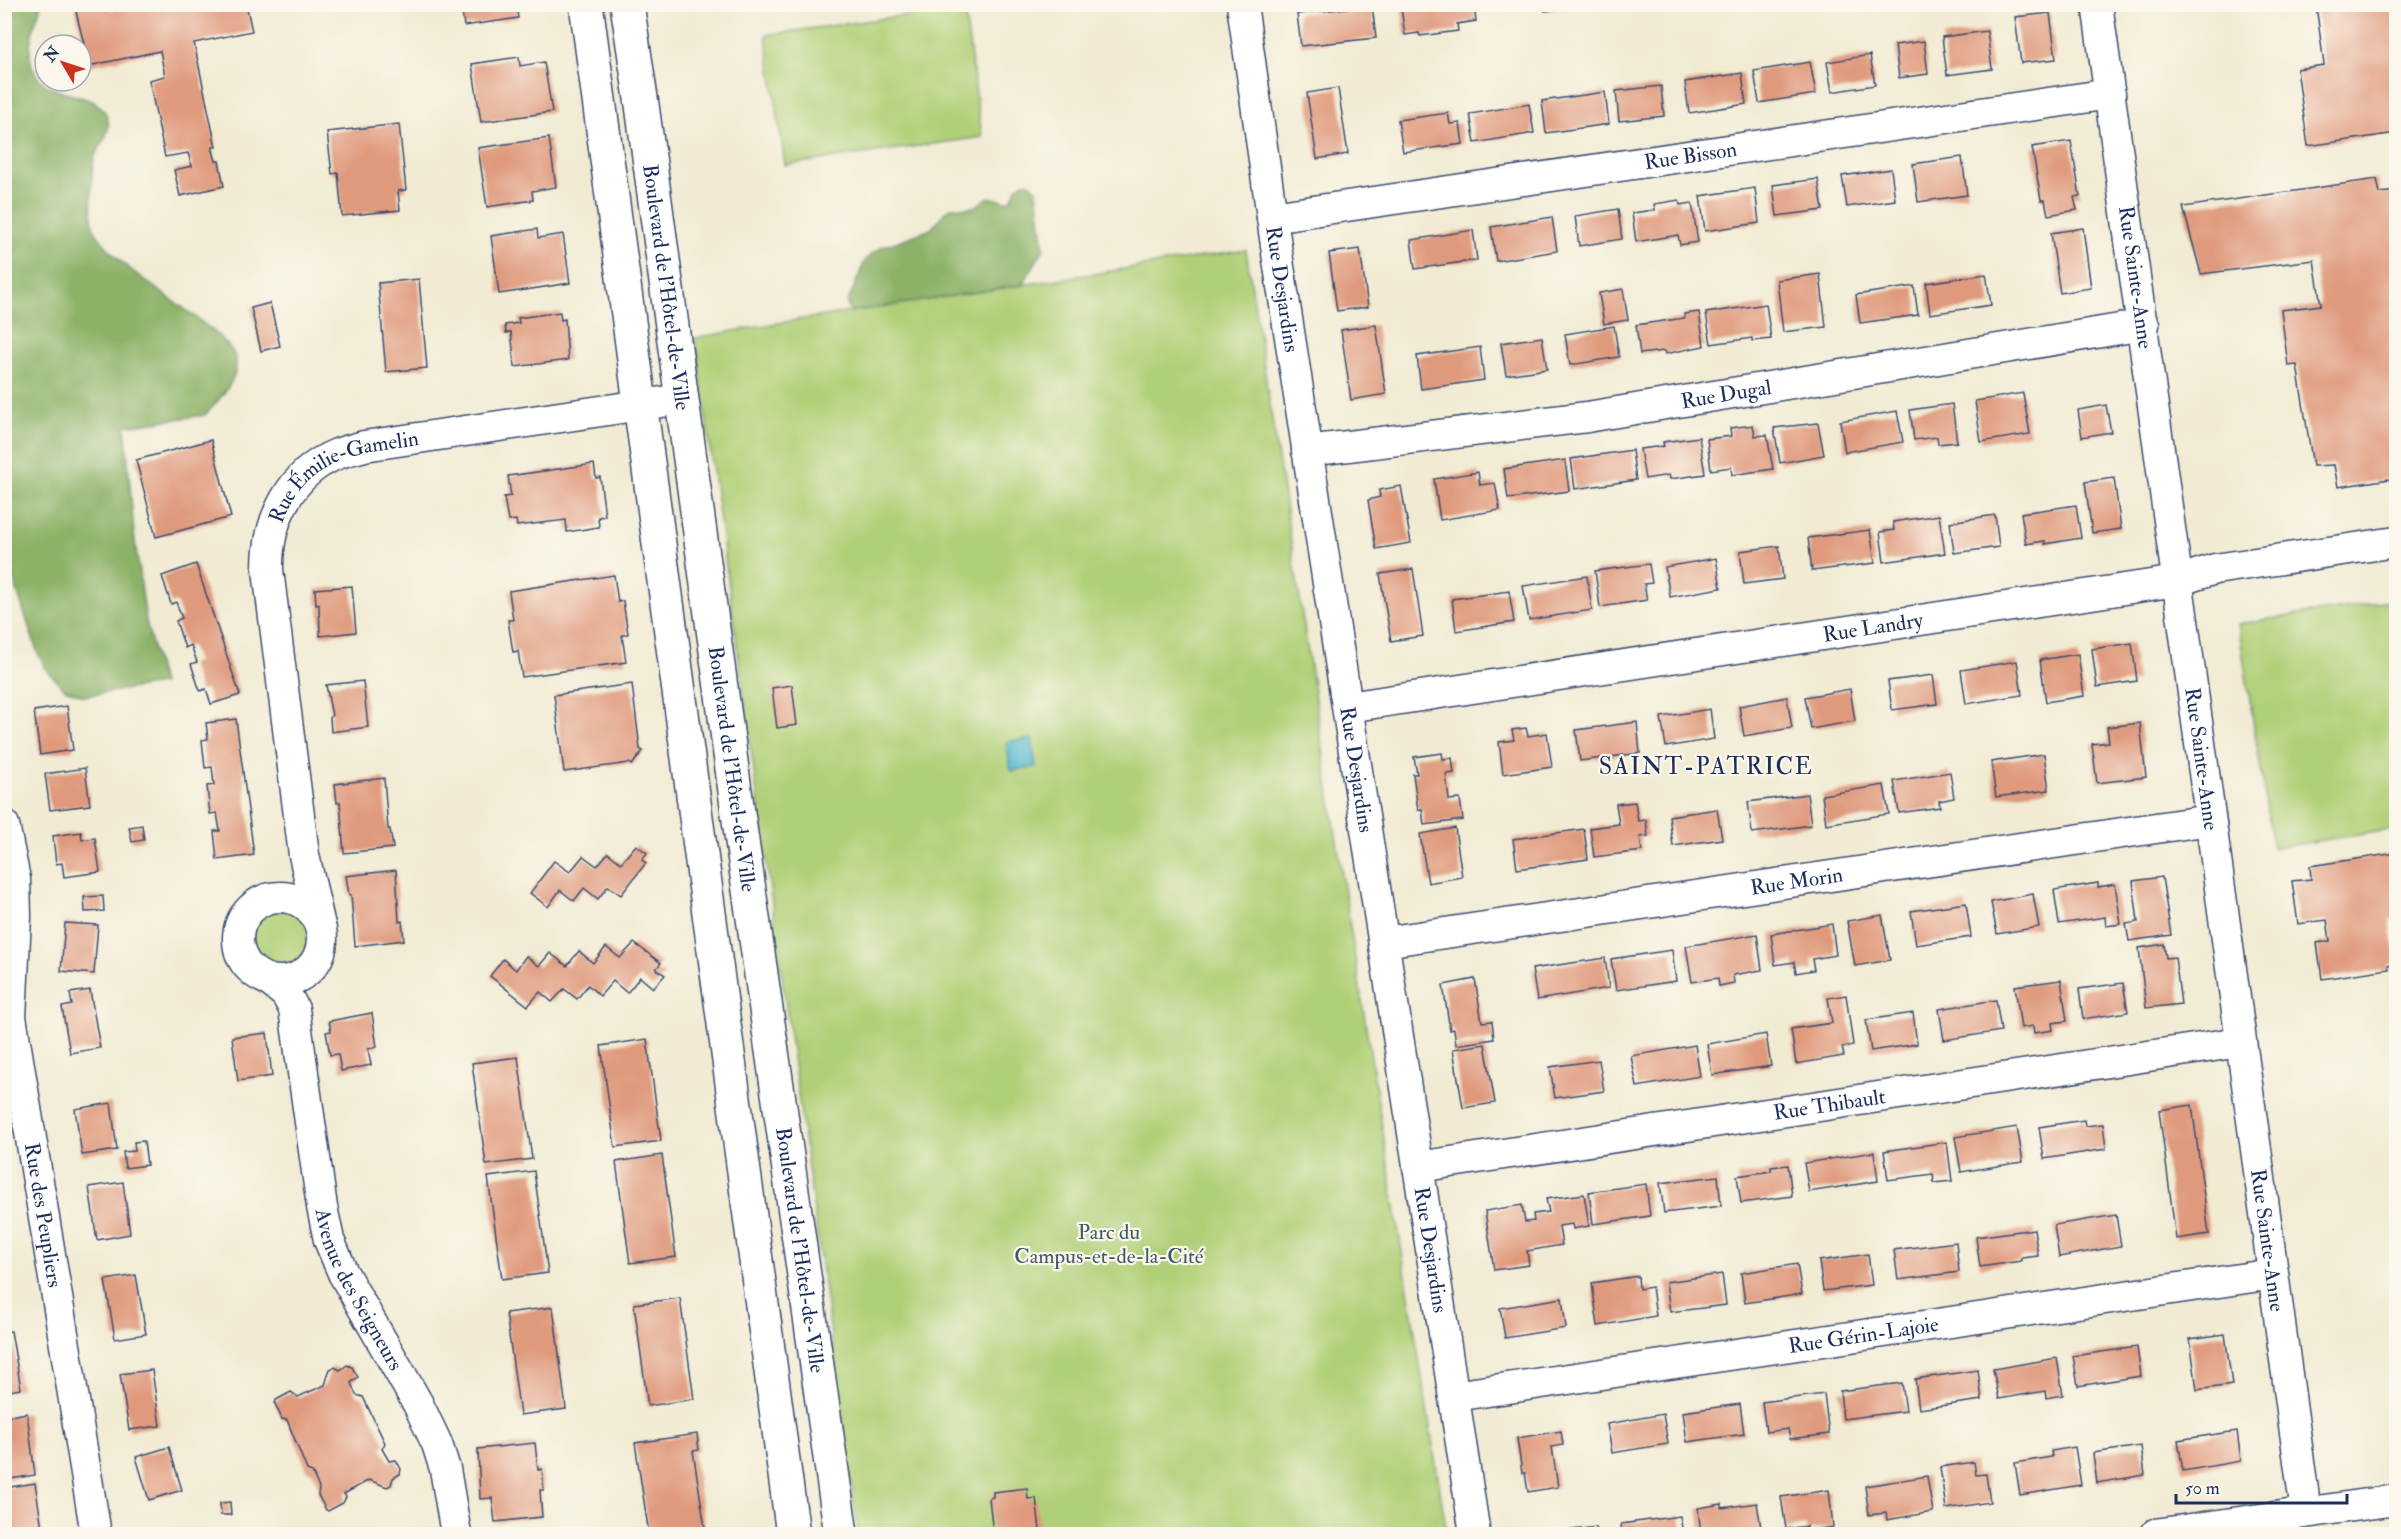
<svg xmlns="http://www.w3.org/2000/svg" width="2401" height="1539" viewBox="0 0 2401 1539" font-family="'IM FELL Double Pica',serif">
<rect width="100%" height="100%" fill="#fbf7ec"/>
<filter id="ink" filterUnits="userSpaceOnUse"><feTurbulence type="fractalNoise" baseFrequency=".0167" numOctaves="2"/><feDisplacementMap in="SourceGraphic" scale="12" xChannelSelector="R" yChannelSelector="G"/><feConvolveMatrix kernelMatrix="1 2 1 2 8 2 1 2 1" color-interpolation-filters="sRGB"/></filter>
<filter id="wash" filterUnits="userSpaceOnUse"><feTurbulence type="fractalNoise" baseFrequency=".008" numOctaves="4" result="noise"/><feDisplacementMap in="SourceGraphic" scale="24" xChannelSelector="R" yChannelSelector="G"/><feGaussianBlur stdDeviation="1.35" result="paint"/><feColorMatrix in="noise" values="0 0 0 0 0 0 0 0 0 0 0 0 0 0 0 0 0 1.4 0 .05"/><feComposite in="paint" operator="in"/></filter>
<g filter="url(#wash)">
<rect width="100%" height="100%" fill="#f1ebd3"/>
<g fill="#b0d077" stroke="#66806a" stroke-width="1.5">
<polygon points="964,7 982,137 785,165 766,35"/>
<polygon points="1246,250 1350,926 1447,1534 858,1534 695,338 772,324"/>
<polygon points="2396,600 2396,829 2273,848 2238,624"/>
<circle cx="281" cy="938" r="28"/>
</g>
<g fill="#8cb268" stroke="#547063" stroke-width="1.5">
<path d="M4,5h37c-4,15 -12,32 -11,48 2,52 61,32 76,61 8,17 -5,28 -11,42 -4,11 -5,62 -1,73 3,6 9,13 13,18 23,31 126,86 129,113 2,21 -18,41 -31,55l-80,11 9,108 12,87 16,63 -78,12 -19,-7 -18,-18 -10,-20 -31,-93z"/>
<polygon points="1023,182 1030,183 1037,191 1044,249 1022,285 851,312 847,304 864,263 870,255 880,248 931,229 945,212 952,207 969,208 976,206 989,197 1005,201 1011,200 1016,188"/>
</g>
<polygon fill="#4eb5cc" stroke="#347295" stroke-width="1.5" points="1032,739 1036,767 1011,771 1006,742"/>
<g id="blocks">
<g fill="#df997c">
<polygon points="74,4 110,4 111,10 144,4 246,4 252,31 194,43 216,147 212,147 216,161 219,161 224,186 180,196 174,170 192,166 188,153 165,157 149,80 165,76 160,51 83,67 81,45 84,44"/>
<polygon points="461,4 516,4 518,18 464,26"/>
<polygon points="1413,4 1474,4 1476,21 1457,24 1458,31 1420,36 1419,33 1405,35 1401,8 1414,6"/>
<polygon points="1543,4 1576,4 1576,6 1545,11"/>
<polygon points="1372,5 1376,38 1301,46 1297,14"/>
<polygon points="2316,5 2396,5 2396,133 2308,146 2297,69 2324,65"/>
<polygon points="2050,13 2056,59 2021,63 2015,17"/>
<polygon points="1987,31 1992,69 1947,75 1942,37"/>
<polygon points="1924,41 1928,74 1899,78 1895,45"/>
<polygon points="1870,55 1875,85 1832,92 1827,62"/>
<polygon points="519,57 520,66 544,62 552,112 481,122 472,64"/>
<polygon points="1810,62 1816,94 1759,103 1754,71"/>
<polygon points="1742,73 1746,104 1689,113 1685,82"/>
<polygon points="1661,86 1664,116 1619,121 1616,91"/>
<polygon points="1338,88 1348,154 1317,159 1307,93"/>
<polygon points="1605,92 1609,124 1546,133 1542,101"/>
<polygon points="1529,104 1534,133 1475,143 1470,114"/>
<polygon points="1448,113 1450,124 1460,123 1463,144 1403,152 1398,120"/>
<polygon points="399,124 406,190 398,191 400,210 342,216 338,173 332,174 327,132"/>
<polygon points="549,138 556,187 532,191 533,200 487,207 478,148"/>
<polygon points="2071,141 2080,196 2074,197 2077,210 2048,215 2045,200 2041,200 2032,147"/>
<polygon points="1962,157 1967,195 1918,202 1913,164"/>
<polygon points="1891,169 1895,200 1847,207 1842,176"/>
<polygon points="1818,179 1823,210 1777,216 1773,185"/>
<polygon points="2377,179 2380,193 2396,191 2396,478 2338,487 2334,465 2313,466 2297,365 2288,366 2281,310 2321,305 2314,260 2201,274 2183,207"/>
<polygon points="1755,188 1759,223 1705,231 1700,196"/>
<polygon points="1679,200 1680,205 1692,203 1698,242 1680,245 1678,235 1636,242 1632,213 1655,210 1654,204"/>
<polygon points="1618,209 1622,239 1579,246 1575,216"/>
<polygon points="1552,217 1557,251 1496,261 1491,227"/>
<polygon points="2083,228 2091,288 2060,293 2051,233"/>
<polygon points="537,229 538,238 563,234 570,283 499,294 491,236"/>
<polygon points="1473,230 1477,260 1415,269 1411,240"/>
<polygon points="1360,249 1368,307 1337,311 1329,253"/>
<polygon points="1820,274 1826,327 1783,332 1777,280"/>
<polygon points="1986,274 1991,305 1930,314 1926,283"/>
<polygon points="419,279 427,368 386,372 378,283"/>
<polygon points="1914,286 1918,315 1860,323 1856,295"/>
<polygon points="1623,289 1628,320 1604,324 1599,293"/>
<polygon points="270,303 280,346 261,351 251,308"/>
<polygon points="1766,304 1771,339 1752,341 1752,338 1711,344 1706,313"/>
<polygon points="560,312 561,320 565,319 568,360 515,367 511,332 506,333 505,325 519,323 518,318"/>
<polygon points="1699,312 1704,346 1665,354 1664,351 1640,354 1636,325 1685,318 1684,314"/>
<polygon points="1376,325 1386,394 1351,400 1341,330"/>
<polygon points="1614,326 1619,357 1570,365 1565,334"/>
<polygon points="1542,337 1547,369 1506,375 1501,343"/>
<polygon points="1480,347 1484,380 1421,389 1417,356"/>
<polygon points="2023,393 2030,434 1981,442 1975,401"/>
<polygon points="1952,404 1957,442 1938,444 1937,437 1914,440 1910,410"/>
<polygon points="2106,405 2111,432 2082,437 2078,410"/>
<polygon points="1897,411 1903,442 1845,452 1840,421"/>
<polygon points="1818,423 1824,455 1780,463 1774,428"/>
<polygon points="1753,425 1755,436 1767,435 1773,469 1732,475 1731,467 1711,470 1707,439 1731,436 1730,428"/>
<polygon points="1699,437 1705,474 1670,479 1669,475 1645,479 1640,449 1664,446 1663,442"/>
<polygon points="211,440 231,517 156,537 136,460"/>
<polygon points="1632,450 1636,480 1575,489 1571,459"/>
<polygon points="1565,460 1569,491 1508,499 1504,469"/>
<polygon points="594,464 596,478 600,477 605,516 598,517 599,527 567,532 566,520 517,526 516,520 508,521 504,497 511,496 508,476"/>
<polygon points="1478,472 1480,485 1495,483 1500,510 1440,520 1434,479"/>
<polygon points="2114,478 2121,529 2092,533 2085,482"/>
<polygon points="1401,486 1411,543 1376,549 1368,500 1380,497 1379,490"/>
<polygon points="2076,505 2081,538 2045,544 2045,541 2026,544 2021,513"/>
<polygon points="1939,515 1945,553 1884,562 1880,532 1894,530 1893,522"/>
<polygon points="1995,515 1999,547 1954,553 1950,522"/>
<polygon points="1870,530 1875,563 1812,571 1808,538"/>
<polygon points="1779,546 1783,579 1744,584 1740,551"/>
<polygon points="1716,558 1721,588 1670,597 1665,567"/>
<polygon points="196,564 240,695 211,704 206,689 200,691 191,664 197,662 191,645 185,648 176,621 182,618 176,602 171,604 162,576"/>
<polygon points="1649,564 1652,583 1644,584 1647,600 1600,607 1595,571"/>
<polygon points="1413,569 1423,636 1391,641 1380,574"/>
<polygon points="614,575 618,602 623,601 628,634 622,635 626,662 522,677 518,651 513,652 508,620 513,620 509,591"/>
<polygon points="1587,576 1592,610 1529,620 1523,586"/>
<polygon points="352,586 356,632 320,636 319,604 316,605 315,589"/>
<polygon points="1509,591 1514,622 1456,631 1452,599"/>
<polygon points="2132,643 2137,681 2097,687 2092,649"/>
<polygon points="2078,654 2084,696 2046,702 2040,660"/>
<polygon points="2017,661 2022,695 1966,704 1961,670"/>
<polygon points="1933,675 1937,704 1892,710 1888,681"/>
<polygon points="363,681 368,727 331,732 330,717 332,716 326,685"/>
<polygon points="632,684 640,749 643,751 632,765 629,763 564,772 554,695"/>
<polygon points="792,685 797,725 777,728 772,688"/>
<polygon points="1850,689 1855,721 1811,729 1805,697"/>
<polygon points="1787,697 1792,728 1744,736 1739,706"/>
<polygon points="67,706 73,750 40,755 34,711"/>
<polygon points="1710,709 1714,739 1666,747 1661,717"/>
<polygon points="236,719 254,855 217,860 214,831 220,831 217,813 210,814 207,786 214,785 212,767 205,768 202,740 208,739 206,723"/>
<polygon points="1637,722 1640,753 1580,761 1576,730"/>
<polygon points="2140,723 2146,777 2097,783 2092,744 2109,742 2107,727"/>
<polygon points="1526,728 1528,736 1547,733 1552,767 1503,774 1499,742 1514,740 1512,730"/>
<polygon points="1442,753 1443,759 1452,758 1454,773 1446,774 1449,800 1460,799 1463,820 1424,825 1422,809 1418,810 1413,774 1417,774 1414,757"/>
<polygon points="2044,754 2049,790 1996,797 1991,762"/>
<polygon points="85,768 90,805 50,810 45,774"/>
<polygon points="1950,772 1954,798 1939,801 1940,807 1899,813 1894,781"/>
<polygon points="384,778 388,829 390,829 393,848 344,853 340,802 337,803 335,784"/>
<polygon points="1884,785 1889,814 1826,824 1822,795"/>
<polygon points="1807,794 1811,825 1752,833 1748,802"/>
<polygon points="1635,802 1638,821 1646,820 1648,836 1640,837 1642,851 1594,857 1590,828 1619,824 1616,804"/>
<polygon points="1717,809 1722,839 1673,846 1669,816"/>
<polygon points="142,825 144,840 132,842 129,827"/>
<polygon points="1455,828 1462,877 1428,883 1420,834"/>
<polygon points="1584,829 1588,859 1517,869 1513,839"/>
<polygon points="81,832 82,840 95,838 100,872 64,877 62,863 56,864 53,836"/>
<polygon points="636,845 647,853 642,860 646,863 621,895 608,886 598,899 584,888 574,901 560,890 548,907 530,893 554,861 570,872 583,856 597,866 608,853 621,863"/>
<polygon points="2396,853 2396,918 2390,919 2396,963 2388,965 2389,969 2322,979 2317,943 2330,941 2327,920 2298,924 2292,881 2311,879 2310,866"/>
<polygon points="396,870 399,922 402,921 404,940 355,946 351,895 349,895 346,876"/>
<polygon points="2162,877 2171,935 2129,941 2126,924 2138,922 2133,881"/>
<polygon points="2098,883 2098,887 2115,884 2121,924 2106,926 2105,917 2059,924 2054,890"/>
<polygon points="2033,894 2039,927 1997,934 1991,902"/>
<polygon points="103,896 104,911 85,912 84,897"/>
<polygon points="1966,903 1971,937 1916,945 1911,911"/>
<polygon points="1882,915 1890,960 1855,966 1847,921"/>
<polygon points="65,923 98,925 94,974 61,971"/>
<polygon points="1832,924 1836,955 1812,959 1814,970 1796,973 1794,962 1775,965 1771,934"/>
<polygon points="1757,934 1762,970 1733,975 1734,983 1719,986 1718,978 1692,982 1686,946"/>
<polygon points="634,943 661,963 656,969 665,975 653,988 640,977 627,993 613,981 600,996 588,985 577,999 564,989 552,1002 540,992 528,1006 490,976 503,959 516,970 526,956 539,966 550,953 567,966 579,951 593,963 606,947 620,958"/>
<polygon points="2164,944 2166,958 2175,957 2181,1004 2146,1008 2139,948"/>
<polygon points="1672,950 1676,981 1616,990 1611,959"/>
<polygon points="1605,958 1609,988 1537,1000 1532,969"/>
<polygon points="1475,979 1482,1022 1492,1021 1494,1039 1456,1045 1454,1029 1450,1030 1443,985"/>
<polygon points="2061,980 2067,1021 2052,1023 2053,1030 2034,1033 2033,1026 2021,1028 2015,986"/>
<polygon points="2123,983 2128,1012 2083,1019 2079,989"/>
<polygon points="90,990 100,1048 70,1053 62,1007 72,1005 70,993"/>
<polygon points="1846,995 1853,1045 1842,1047 1844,1056 1796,1064 1791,1029 1832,1023 1828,998"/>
<polygon points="1996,1000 2001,1031 1944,1040 1939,1009"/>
<polygon points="372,1013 377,1047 368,1049 371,1065 341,1071 338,1054 330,1055 326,1032 331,1031 329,1021"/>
<polygon points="1913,1013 1917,1044 1871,1051 1866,1020"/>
<polygon points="267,1033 272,1076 238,1081 232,1037"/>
<polygon points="1766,1034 1771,1066 1712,1075 1707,1044"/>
<polygon points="647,1039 661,1141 615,1147 601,1046"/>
<polygon points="1485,1044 1495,1103 1463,1108 1453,1049"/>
<polygon points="1695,1045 1700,1076 1637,1087 1631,1056"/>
<polygon points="518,1057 532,1159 486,1165 472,1063"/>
<polygon points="1599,1060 1604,1091 1555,1098 1550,1067"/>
<polygon points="111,1103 117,1150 82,1155 75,1109"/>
<polygon points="2192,1105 2209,1234 2176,1239 2159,1110"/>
<polygon points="2084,1120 2085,1126 2103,1124 2106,1149 2044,1159 2039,1127"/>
<polygon points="2017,1127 2023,1162 1961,1172 1955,1137"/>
<polygon points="144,1141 147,1165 125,1168 123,1152 135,1151 134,1142"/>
<polygon points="1947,1142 1952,1181 1934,1183 1933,1174 1888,1180 1884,1151"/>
<polygon points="1874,1152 1878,1181 1809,1192 1804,1163"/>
<polygon points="662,1155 676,1257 630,1263 616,1162"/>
<polygon points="1788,1165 1792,1196 1741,1203 1737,1176 1771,1171 1771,1167"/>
<polygon points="534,1171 548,1273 502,1279 488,1177"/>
<polygon points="1718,1176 1721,1206 1664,1213 1660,1183"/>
<polygon points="123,1182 130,1234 97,1240 89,1187"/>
<polygon points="1646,1184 1650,1216 1593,1224 1589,1192"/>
<polygon points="1584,1194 1589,1226 1573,1229 1572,1224 1559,1226 1562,1245 1527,1251 1529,1265 1494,1270 1485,1211 1522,1205 1525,1222 1534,1221 1533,1214 1549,1212 1546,1199"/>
<polygon points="2116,1215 2121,1246 2059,1257 2054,1225"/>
<polygon points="2034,1229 2038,1256 2021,1258 2021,1261 1980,1267 1976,1237"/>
<polygon points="1956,1242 1959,1272 1898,1280 1894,1250"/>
<polygon points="1868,1254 1872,1285 1823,1291 1819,1261"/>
<polygon points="1797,1264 1802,1294 1745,1303 1741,1273"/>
<polygon points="1722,1274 1726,1305 1670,1312 1666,1282"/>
<polygon points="136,1275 146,1334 115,1339 105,1280"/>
<polygon points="1638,1276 1639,1289 1652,1287 1656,1316 1598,1326 1592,1283"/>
<polygon points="680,1298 694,1399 648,1406 634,1304"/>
<polygon points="1562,1298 1566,1328 1505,1338 1500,1308"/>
<polygon points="553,1307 566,1409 520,1415 506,1313"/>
<polygon points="11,1331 21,1389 4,1392 4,1332"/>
<polygon points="2225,1334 2232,1385 2197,1390 2190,1339"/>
<polygon points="2137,1347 2141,1376 2078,1386 2073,1356"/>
<polygon points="2057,1358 2063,1395 2046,1398 2045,1391 1999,1399 1993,1369"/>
<polygon points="347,1365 352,1367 358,1377 351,1383 356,1395 363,1397 385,1443 382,1449 389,1461 396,1460 401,1469 400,1474 393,1478 391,1485 387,1487 369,1480 344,1494 346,1497 343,1503 328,1511 326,1510 318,1495 319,1488 312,1472 307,1470 287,1420 282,1419 275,1404 276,1400 291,1392 298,1397 325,1385 330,1369 335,1367 340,1370"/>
<polygon points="152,1370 160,1426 129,1430 120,1374"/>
<polygon points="1978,1370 1982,1400 1919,1409 1915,1379"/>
<polygon points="1902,1383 1906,1411 1843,1419 1840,1391"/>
<polygon points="1824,1394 1829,1434 1790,1439 1788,1429 1766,1432 1762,1402"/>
<polygon points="1740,1404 1744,1434 1687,1442 1683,1412"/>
<polygon points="27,1413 35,1475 4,1480 4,1417"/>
<polygon points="1663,1414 1668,1444 1612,1453 1607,1424"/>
<polygon points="1561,1431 1563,1445 1552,1447 1558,1487 1528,1492 1525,1473 1522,1473 1517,1438"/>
<polygon points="2237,1431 2241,1461 2183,1471 2178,1440"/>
<polygon points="697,1434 699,1450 693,1451 706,1534 649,1534 635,1443"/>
<polygon points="535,1443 538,1470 542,1469 544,1490 540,1490 542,1517 495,1522 492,1498 480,1499 478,1449"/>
<polygon points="2141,1446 2145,1475 2097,1483 2093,1453"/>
<polygon points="169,1447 182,1490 149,1500 136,1457"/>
<polygon points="2075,1447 2081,1485 2020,1495 2015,1463 2052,1457 2051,1451"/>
<polygon points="1974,1462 1976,1475 1986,1474 1990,1502 1946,1509 1940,1467"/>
<polygon points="1927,1476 1933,1512 1887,1520 1886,1513 1869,1515 1865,1486"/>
<polygon points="35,1483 43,1534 9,1534 4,1488"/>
<polygon points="1027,1488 1028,1499 1036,1498 1040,1530 1026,1531 1026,1534 993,1534 989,1498 993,1497 993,1492"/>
<polygon points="1829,1490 1833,1527 1806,1531 1806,1526 1786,1529 1781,1497"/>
<polygon points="230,1502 231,1515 221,1515 220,1503"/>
<polygon points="1757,1503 1762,1534 1701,1534 1698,1508 1722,1504 1722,1508"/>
<polygon points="1680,1516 1683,1534 1622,1534 1621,1524"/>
<polygon points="1596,1527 1597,1534 1548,1534 1548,1533"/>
</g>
</g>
</g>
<g filter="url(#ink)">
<use href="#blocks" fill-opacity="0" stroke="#3b4b70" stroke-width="1.5"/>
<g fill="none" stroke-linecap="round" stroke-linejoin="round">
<g stroke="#3b4b70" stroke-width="33">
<g id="minor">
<path id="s1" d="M1242,4l36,256 197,1274"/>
<path id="s2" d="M2097,4c73,502 137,1006 209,1508"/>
<path id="s3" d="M1272,217l838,-123"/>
<path id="s4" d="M1307,451l280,-34 557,-92"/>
<path id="s5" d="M1348,707l829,-126 38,-12 181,-27"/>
<path id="s6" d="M4,825l11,54 1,38 -5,100 85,517"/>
<circle cx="280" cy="939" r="42"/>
<path id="s7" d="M320,926l-16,-71 -36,-285c-1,-49 22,-97 69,-116 9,-4 18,-5 27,-8l318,-47"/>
<path id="s8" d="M1384,942l826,-122"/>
<path id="s9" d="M267,979l19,15 8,15 28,198 7,33 14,33 75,131 19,40 8,25 11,65"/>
<path id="s10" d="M1418,1167l822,-125"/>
<path id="s11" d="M1454,1396l819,-122"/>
<polyline points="2155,1534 2396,1500"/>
</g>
</g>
<g stroke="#3b4b70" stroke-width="36">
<g id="major">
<polyline points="586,4 793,1534"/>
<path id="s12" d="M627,4l15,101 96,708 103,721"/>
</g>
</g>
<use href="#minor" stroke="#fff" stroke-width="30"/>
<use href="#major" stroke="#fff" stroke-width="33"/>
</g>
</g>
<g text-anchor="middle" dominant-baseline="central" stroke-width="4.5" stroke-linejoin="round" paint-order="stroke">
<g font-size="21" fill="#1b2f5e" stroke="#fbf7ec">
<text stroke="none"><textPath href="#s3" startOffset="423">Rue Bisson</textPath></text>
<text stroke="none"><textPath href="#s2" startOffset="276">Rue Sainte-Anne</textPath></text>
<text stroke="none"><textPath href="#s12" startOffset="286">Boulevard de l'Hôtel-de-Ville</textPath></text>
<text stroke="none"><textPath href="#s1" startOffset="288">Rue Desjardins</textPath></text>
<text stroke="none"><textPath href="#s4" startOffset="423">Rue Dugal</textPath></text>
<text stroke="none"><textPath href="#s7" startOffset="498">Rue Émilie-Gamelin</textPath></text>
<text stroke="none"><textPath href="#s5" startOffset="531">Rue Landry</textPath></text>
<text stroke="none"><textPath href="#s2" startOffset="762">Rue Sainte-Anne</textPath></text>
<text stroke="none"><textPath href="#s12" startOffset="772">Boulevard de l'Hôtel-de-Ville</textPath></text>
<text stroke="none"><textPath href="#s1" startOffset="774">Rue Desjardins</textPath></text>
<text stroke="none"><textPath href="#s8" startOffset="417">Rue Morin</textPath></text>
<text stroke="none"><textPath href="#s10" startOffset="416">Rue Thibault</textPath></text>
<text stroke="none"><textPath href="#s6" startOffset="394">Rue des Peupliers</textPath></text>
<text stroke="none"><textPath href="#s2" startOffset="1248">Rue Sainte-Anne</textPath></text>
<text stroke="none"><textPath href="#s1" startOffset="1260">Rue Desjardins</textPath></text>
<text stroke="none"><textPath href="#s12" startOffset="1258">Boulevard de l'Hôtel-de-Ville</textPath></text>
<text stroke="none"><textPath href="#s9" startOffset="332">Avenue des Seigneurs</textPath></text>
<text stroke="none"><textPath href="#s11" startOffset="414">Rue Gérin-Lajoie</textPath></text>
</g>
<g font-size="21" fill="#405764" stroke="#fbf7ec">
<text x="1109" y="1232">Parc du<tspan x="1109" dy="24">Campus-et-de-la-Cité</tspan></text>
</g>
<g font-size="24" letter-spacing="1.5" fill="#1b2f5e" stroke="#fbf7ec">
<text x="1706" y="766">SAINT-PATRICE</text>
</g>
</g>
<rect width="2401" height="1539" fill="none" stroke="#fbf7ec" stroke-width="24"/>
<g transform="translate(63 63) rotate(309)"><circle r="28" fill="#fbf7ec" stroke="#a1a7b3" stroke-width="1.5"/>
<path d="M0-4.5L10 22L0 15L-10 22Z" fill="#c8321e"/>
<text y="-9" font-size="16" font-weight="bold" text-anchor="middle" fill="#1b2f5e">N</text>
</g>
<path d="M2176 1494v9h171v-9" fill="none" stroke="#1b2f5e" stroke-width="3"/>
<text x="2185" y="1494" font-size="18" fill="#1b2f5e" stroke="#fbf7ec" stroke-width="4.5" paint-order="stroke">50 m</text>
</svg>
